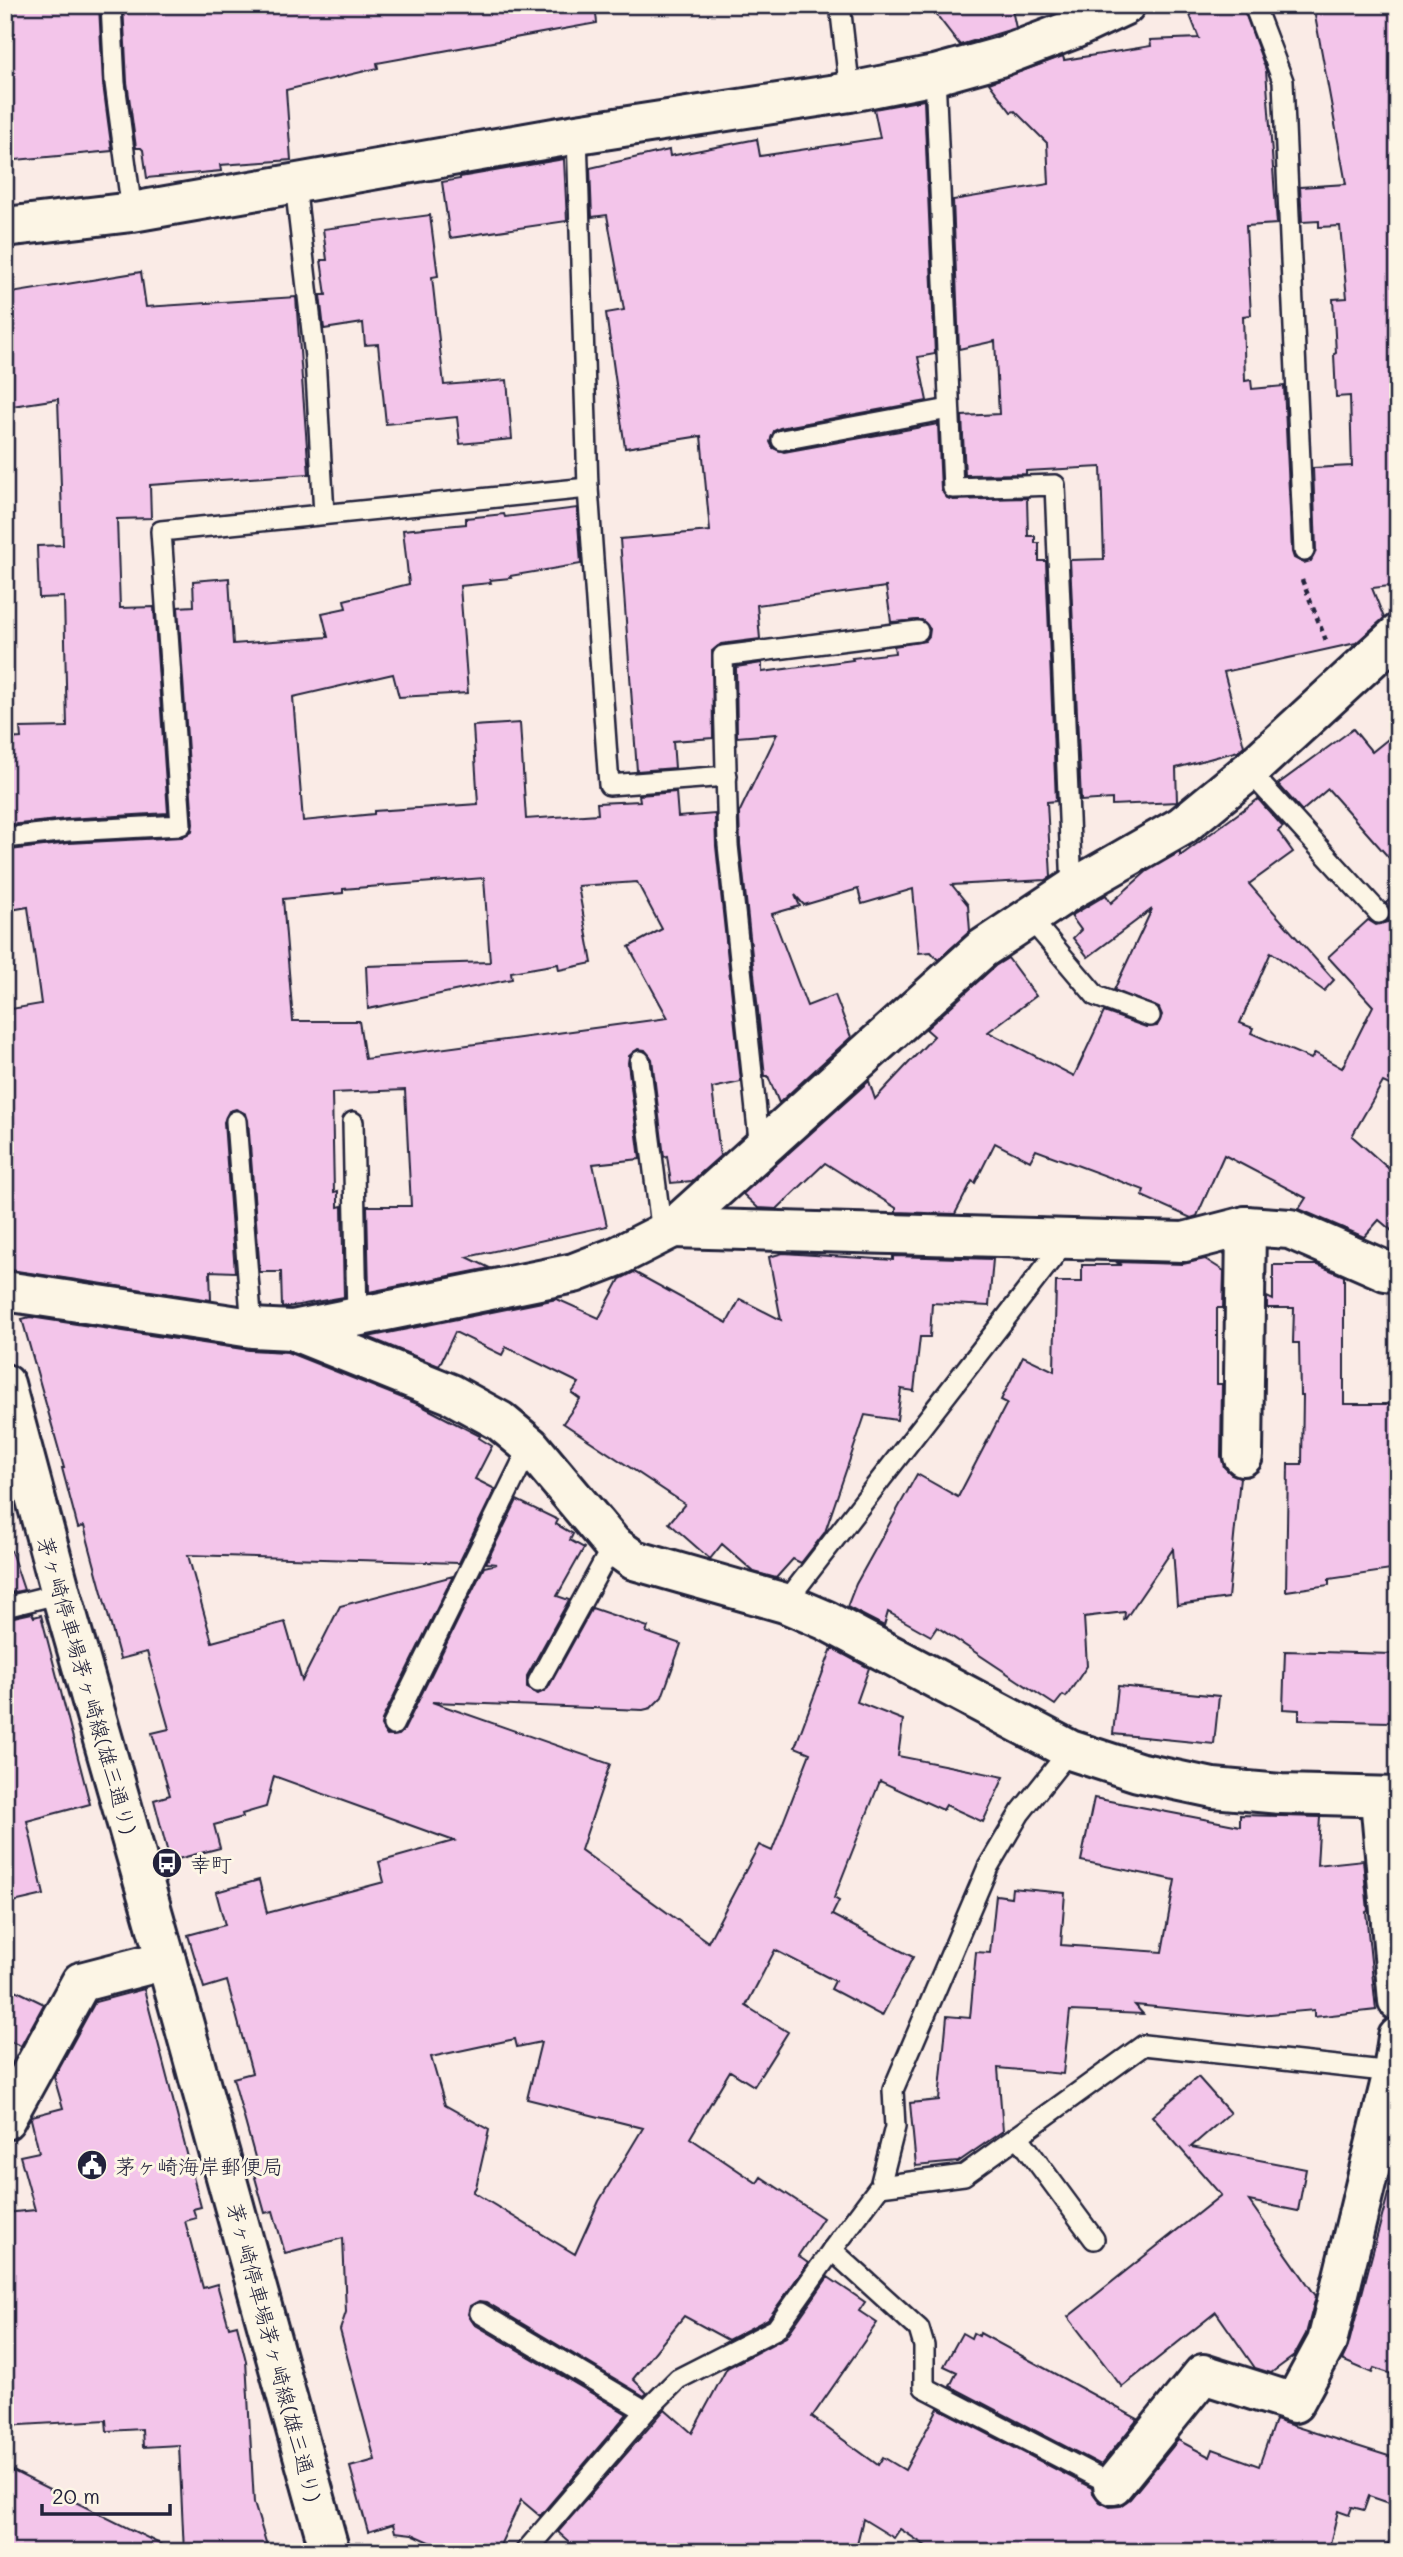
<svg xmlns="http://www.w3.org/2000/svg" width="1403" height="2557" viewBox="0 0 1403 2557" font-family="Mali,'Klee One',sans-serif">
<rect width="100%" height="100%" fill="#faebe6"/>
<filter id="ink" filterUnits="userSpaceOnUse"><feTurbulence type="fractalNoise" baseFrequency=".0143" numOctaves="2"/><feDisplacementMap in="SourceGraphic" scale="14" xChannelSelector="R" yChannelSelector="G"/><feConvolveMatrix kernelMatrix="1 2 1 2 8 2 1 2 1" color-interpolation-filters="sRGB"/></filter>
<g filter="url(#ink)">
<g fill="#f3c5ea" stroke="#22223b" stroke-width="2" fill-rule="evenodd">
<polygon points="5,5 99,5 103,84 112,151 5,161"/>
<polygon points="123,5 595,5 597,23 377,63 378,68 286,90 291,160 220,165 221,171 147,178 143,150 141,148 136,148 127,82"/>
<polygon points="929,5 1011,5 1016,28 960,45"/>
<polygon points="1186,5 1242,5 1266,70 1277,224 1246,226 1251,315 1243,316 1245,381 1251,380 1252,389 1284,386 1292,552 1294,558 1304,563 1311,561 1316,550 1313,468 1352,466 1350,396 1336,397 1334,354 1336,353 1333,299 1347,298 1340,226 1319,227 1319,221 1302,222 1300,187 1346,184 1313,5 1398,5 1398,585 1372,588 1384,618 1356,643 1224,672 1244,746 1238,751 1176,768 1177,802 1112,805 1112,799 1081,801 1070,560 1104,559 1101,467 1026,471 1026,474 965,475 962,416 999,414 995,341 959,349 953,200 1049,184 1047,143 1015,111 1011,112 989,83 1063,56 1064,60 1151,46 1150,40 1199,38"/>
<polygon points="924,100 935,354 918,357 927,401 780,428 774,431 770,442 773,448 784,452 938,424 941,489 947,498 953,500 1027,498 1028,536 1035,536 1035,543 1039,543 1039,561 1046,561 1056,801 1047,802 1051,877 1046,880 952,885 968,905 970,931 938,960 931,952 919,953 913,889 862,904 858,889 804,905 795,895 800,906 772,914 807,1006 835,995 851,1037 779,1103 768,1076 765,1076 740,844 739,813 777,734 737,737 736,667 762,663 762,672 853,660 852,658 895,653 894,646 925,641 929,636 930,629 922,620 891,622 886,587 757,605 760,639 721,644 712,651 713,738 673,741 675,768 637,771 620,539 710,531 701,436 625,448 606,313 624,310 607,215 592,217 590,168 669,150 670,156 757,139 760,156 880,138 874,109"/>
<polygon points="564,159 567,221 450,238 442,182 460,179 460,177"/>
<polygon points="430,215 438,276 432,277 444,385 507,380 512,439 460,444 457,417 386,424 378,344 365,345 363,323 324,329 320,295 326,295 321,260 327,260 323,229"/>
<polygon points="141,272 146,307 296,297 309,474 150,485 151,518 117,519 120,608 154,607 168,813 67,819 9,825 6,739 21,738 20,728 67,727 64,597 39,598 37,546 63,545 58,399 12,406 5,361 5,294"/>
<path d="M577,508l4,56 -71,12 1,2 -21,2 1,3 -31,3 8,107 -69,4 -6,-23 -100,23 10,124 71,-7v-3l104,-7 -5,-78 47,-3 6,96 72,-5 -1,-11 43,-2 -1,-6 37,-3 2,25 37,-3 1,32 25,236 -29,6 8,68 -28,25 -21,2 -4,-27 -3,1 -12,-98 -7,-9 -7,-1 -9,7 -1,7 12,96 -47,5 14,62 -140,31 23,11 -121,24 -2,-86h44l-6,-116 -73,3 2,99 4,-1v16l4,-1 2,91 -62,11 -1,-36h-21l-12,-152 -2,-6 -10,-5 -7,2 -5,11 11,150 -25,-1 1,29 -201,-30 -5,-5v-255l36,-6 -13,-97 -23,4v-58l6,-1 -1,-2 59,-7 113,-6 10,-6 1,-7 -15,-217 16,-1 -1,-25 36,-3 4,66 95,-7 -6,-24 24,-5 -2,-8 65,-16 -6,-54 63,-6v-6l38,-4 1,3zM484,878l6,84 -124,4 2,43 144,-30 -1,-7 47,-8 1,6 33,-7 -14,-77 59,-4 25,47 -33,18 39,71 -303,41 -6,-38h-66l-10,-122 60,-6v-4z"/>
<polygon points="1353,729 1372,752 1398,731 1398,868 1328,789 1302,811 1278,784"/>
<polygon points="1258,799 1283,827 1278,831 1293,852 1249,884 1334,980 1324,991 1271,952 1240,1023 1253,1028 1251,1033 1311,1059 1315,1053 1342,1068 1373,1006 1328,957 1368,920 1376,925 1388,922 1391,911 1386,903 1398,892 1398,1089 1383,1082 1352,1136 1398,1177 1398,1236 1379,1220 1364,1237 1299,1209 1306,1198 1224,1155 1197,1216 1191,1218 1142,1196 1144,1190 1036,1150 1030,1161 995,1143 975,1183 972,1181 955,1214 896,1212 896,1208 825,1163 777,1209 758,1208 743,1194 869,1081 875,1099 934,1036 926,1029 995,966 1008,958 1036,996 988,1032 1074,1076 1104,1012 1146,1027 1157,1026 1162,1015 1159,1008 1114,990 1152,909 1088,957 1073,938 1081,930 1071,916 1106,895 1111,903 1146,872 1180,852 1180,856"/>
<polygon points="783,1253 893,1260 893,1256 993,1259 989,1306 932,1303 930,1337 920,1337 914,1391 901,1389 897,1420 865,1415 825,1532 801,1563 793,1559 776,1578 754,1572 722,1544 710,1559 669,1523 685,1504 563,1423 580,1399 572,1393 579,1383 506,1347 502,1355 455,1332 439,1366 368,1337 557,1299 599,1318 620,1279 634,1272 727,1323 740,1299 781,1320 769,1257"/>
<polygon points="1205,1259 1224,1271 1223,1308 1217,1308 1217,1384 1222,1384 1221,1456 1224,1467 1231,1474 1240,1477 1228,1598 1177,1605 1173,1549 1124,1621 1125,1612 1084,1617 1087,1666 1066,1697 1063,1695 1055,1705 937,1627 931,1636 888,1612 884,1626 847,1607 856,1584 917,1474 958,1497 1007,1403 1001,1400 1023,1356 1054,1371 1056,1282 1082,1282 1082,1265 1122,1265 1116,1262 1183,1264"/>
<polygon points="1273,1265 1318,1265 1344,1276 1344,1404 1392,1404 1393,1409 1398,1408 1398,1569 1329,1579 1329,1585 1286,1591 1288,1464 1302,1464 1303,1395 1300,1395 1299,1343 1293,1343 1294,1308 1267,1308 1267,1297 1273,1300"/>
<path d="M30,1317l219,33 38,2 133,53 60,31 -1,2 13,8 -17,33 20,10 -36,74 -271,-8 24,87 73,-20 17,59 38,-75 113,-30 -71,144 -1,6 6,10 12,-1 5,-5 80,-163 13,-3 -11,-1 31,-63 41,20 -2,4 17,10 -3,6 14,8 -27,48 12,4 -42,76v12l11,6 10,-6 44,-80 56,19 -2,5 35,12 -19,53 -11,11 -8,2 -211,-8 178,62 -29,86 127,92 51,-97 13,6 38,-98 -15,-6 37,-99 37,20 -12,34 46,18 -5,36 106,21 -21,45 -37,-17 -3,5 -63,-29 -46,117 5,3 -7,14 81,42 -31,59 -51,-27 4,-8 -60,-31 -29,56 42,26 -34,54 -24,-15 -40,67 67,45 4,-6 62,41 -25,38 10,7 -40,56 -40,21 -44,-24 -51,63 14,14 -3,3 -158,-94 -7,-1 -9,5 -2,8 6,10 153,90 -87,102 -19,-16 -24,52h-45l-40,-18 -17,-2 -2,-8 -25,8 -18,-65 25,-7 -35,-130 6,-18 -3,-74 -58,15 -12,-42 -8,2 -14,-50 5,-2 -23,-83 19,-5 -25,-92 -23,7 -16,-53 37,-10 -9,-33 43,-12 8,33 117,-31 -5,-20 75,-21 -180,-65 -8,31 -24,7 1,3 -29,8 6,23 -50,13 -16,-61 16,-5 -18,-62 17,-4 -22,-77 -27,7 -36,-133 -6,2 -16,-60h2l-42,-149zM515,2039l2,8 24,-5 -14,57 116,29 -44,73 -24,53 -102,-62 3,-5 13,-57 -44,-25 -14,-48z"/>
<polygon points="11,1551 24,1590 5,1594 5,1552"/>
<polygon points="32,1613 34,1617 41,1615 90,1804 27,1821 44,1895 5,1904 5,1619"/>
<polygon points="1285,1651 1391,1654 1390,1722 1299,1720 1299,1710 1283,1709"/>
<polygon points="1118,1686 1219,1696 1214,1744 1113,1734"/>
<polygon points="1094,1798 1240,1826 1240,1815 1320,1817 1317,1865 1363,1860 1368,1911 1366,1912 1376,2010 1314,2017 1314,2010 1248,2016 1135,2005 1143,2014 1070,2011 1063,2074 998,2068 1003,2131 958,2162 916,2166 910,2103 939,2100 947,2016 970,2018 976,1952 990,1953 996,1895 1011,1897 1012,1888 1065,1893 1061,1945 1162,1952 1175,1880 1081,1861"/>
<polygon points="5,1985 44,2004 21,2046 11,2042 5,2018"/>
<polygon points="144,1989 201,2207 193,2209 196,2218 185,2221 203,2288 217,2284 229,2327 237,2325 246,2361 254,2503 269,2552 184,2552 179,2445 143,2447 142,2429 107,2431 106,2420 5,2426 5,2213 35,2210 20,2156 39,2152 31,2119 32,2116 63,2108 54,2077 95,2002"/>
<polygon points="1198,2077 1230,2113 1191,2147 1306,2169 1298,2211 1249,2201 1316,2296 1306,2334 1294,2356 1271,2373 1255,2368 1216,2312 1122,2387 1068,2317 1221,2195 1152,2116"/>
<polygon points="1388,2194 1398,2195 1398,2376 1374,2368 1372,2373 1342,2360 1348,2347"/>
<polygon points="828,2277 865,2302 859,2311 877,2323 812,2417 878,2465 883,2457 905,2470 938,2408 1092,2488 1093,2493 1100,2502 1110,2507 1120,2506 1130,2499 1178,2440 1210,2457 1213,2449 1259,2466 1275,2420 1398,2459 1398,2506 1369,2496 1364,2510 1352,2507 1349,2515 1338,2511 1328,2552 935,2552 900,2529 894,2538 863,2519 855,2552 580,2552 558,2532 665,2409 692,2433 727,2368 786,2337"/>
<polygon points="962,2333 971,2338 973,2333 979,2336 980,2333 1138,2419 1101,2465 950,2386 957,2372 944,2366"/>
<polygon points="5,2467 176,2552 5,2552"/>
</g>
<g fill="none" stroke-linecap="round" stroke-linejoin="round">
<g stroke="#22223b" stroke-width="24">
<g id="lane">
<polyline points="111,5 115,83 132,212"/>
<polyline points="840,5 850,92"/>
<polyline points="1254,5 1283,81 1304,551"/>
<polyline points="935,75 953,488 1055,485 1072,889"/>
<polyline points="577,134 588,488 609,785 727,776"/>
<polyline points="295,184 315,357 324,514"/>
<polyline points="782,440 949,409"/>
<polyline points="1249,771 1379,913"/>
<polyline points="5,838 68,831 181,825 161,531 588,488"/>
<polyline points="1029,917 1096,996 1150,1016"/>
<polyline points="640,1061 662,1234"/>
<polyline points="236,1121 252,1328"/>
<polyline points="353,1122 357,1317"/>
<polyline points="760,1149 728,845 723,656 918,631"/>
<polyline points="785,1603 1067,1239"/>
<polyline points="5,1607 61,1593"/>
<polyline points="538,1682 613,1545"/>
<polyline points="393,1725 530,1446"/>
<polyline points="1018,2136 1094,2239"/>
<polyline points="880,2186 964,2175 1144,2045 1393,2072"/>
<polyline points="832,2250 919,2329 924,2346 924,2387 1113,2485"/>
<polyline points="480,2313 646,2411"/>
<polyline points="525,2552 646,2411 678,2379 776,2329 832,2250 880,2186 895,2127 893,2090 988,1867 1020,1813 1070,1750"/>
<polyline points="1395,2552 1398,2549"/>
</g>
</g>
<g stroke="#22223b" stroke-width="44">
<g id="street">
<polyline points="673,1228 1184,1242 1246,1226 1290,1229 1386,1271 1398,1273"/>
<polyline points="5,1291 252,1328 292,1330 451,1394 500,1421 530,1446 613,1545 634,1560 785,1603 825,1620 1070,1750 1138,1772 1213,1788 1281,1794 1398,1797"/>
<polyline points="292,1330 574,1273 618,1256 673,1228 982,949 1072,889 1182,826 1249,771 1398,634"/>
<polyline points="1243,1456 1246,1226"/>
<polyline points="1380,1799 1398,2001"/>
<polyline points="5,2120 81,1982 166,1960"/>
<polyline points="1113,2485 1203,2374 1294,2403 1327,2342 1393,2072 1398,2037"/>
</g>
</g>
<g stroke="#22223b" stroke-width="44">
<g id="secondary">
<polyline points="5,227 132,212 577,134 850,92 935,75 1000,57 1074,29 1125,5"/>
<polyline points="5,1384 61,1593 166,1960 330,2552"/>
</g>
</g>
<polyline stroke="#22223b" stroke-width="4.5" stroke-dasharray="5 5" stroke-linecap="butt" points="1302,580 1327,643"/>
<use href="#lane" stroke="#fcf5e5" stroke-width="19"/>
<use href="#street" stroke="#fcf5e5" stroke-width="38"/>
<use href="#secondary" stroke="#fcf5e5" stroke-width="38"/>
</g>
</g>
<defs>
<g id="bus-disc" transform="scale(1.575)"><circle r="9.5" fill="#22223b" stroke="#fcf5e5"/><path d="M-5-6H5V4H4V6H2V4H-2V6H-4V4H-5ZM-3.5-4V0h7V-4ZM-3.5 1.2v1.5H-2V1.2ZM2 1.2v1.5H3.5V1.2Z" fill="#fff"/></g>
<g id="civic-disc" transform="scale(1.575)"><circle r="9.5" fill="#22223b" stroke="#fcf5e5"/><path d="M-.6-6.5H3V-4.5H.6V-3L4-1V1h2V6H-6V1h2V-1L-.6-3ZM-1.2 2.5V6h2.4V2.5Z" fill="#fff"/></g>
</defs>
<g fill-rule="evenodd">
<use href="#bus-disc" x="167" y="1863"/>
<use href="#civic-disc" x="92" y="2165"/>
</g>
<g text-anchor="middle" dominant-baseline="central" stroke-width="6" stroke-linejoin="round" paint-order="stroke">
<g font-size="21" fill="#22223b" stroke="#fcf5e5">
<text transform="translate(88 1685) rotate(74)">茅ヶ崎停車場茅ヶ崎線(雄三通り)</text>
<text transform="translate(275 2352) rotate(75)">茅ヶ崎停車場茅ヶ崎線(雄三通り)</text>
</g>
<g font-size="21" fill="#22223b" stroke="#fcf5e5" text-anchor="start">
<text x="190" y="1863">幸町</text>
<text x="115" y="2165">茅ヶ崎海岸郵便局</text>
</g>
</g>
<rect width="1403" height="2557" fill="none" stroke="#fcf5e5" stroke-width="28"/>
<rect x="14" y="14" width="1375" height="2529" fill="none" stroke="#22223b" stroke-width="2.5" filter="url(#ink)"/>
<path d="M42 2504v10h128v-10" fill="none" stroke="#22223b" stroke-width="3.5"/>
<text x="52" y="2504" font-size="21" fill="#22223b" stroke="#fcf5e5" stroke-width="5" paint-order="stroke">20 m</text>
</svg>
